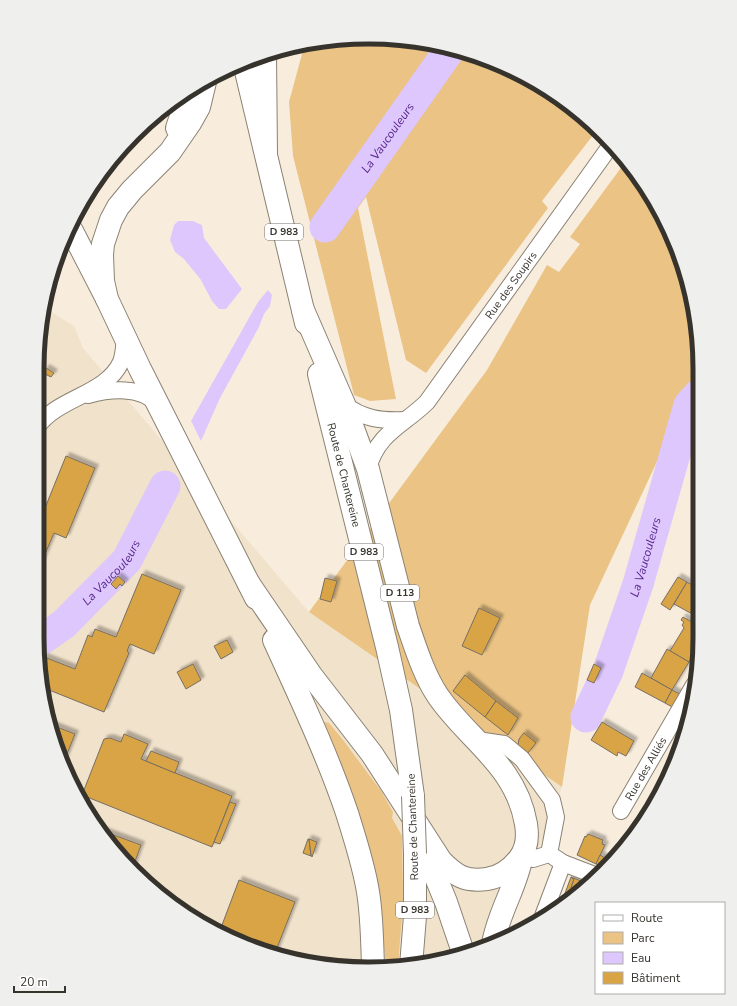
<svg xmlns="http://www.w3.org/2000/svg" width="737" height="1006" viewBox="0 0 737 1006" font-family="'Nunito Sans',sans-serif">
<defs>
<filter id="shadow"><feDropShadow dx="3.5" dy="-3.5" stdDeviation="1" flood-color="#0004"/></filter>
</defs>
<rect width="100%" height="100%" fill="#f8eddd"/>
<polygon fill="#f1e2cb" points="45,308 74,326 83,348 309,612 562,787 505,938 495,944 412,966 304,963 222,935 150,887 93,821 48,724 37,638 37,368"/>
<g fill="#eac385">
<polygon points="347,38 412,40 475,55 534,81 587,119 597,130 542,201 548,208 426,373 406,360 366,197 358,208 396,399 370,401 354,395 293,156 289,102 302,54 308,44"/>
<polygon points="626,161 631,167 675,241 697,325 697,376 590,605 562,787 309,612 487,370 547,265 559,272 580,244 570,237"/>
<polygon points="325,722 329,723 343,740 381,791 393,812 392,818 402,836 403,902 398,966 386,965 379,899 323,723"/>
</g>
<g fill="#ddc7fd">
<polygon points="178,221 193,221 202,225 204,238 242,289 226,309 219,309 212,301 201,280 184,259 175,252 170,240 174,225"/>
<polygon points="268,290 272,295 270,306 264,314 259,327 220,398 201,441 191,421 258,302"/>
</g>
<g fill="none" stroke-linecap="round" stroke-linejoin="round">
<g stroke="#ddc7fd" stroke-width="31">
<path id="s1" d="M325,227l125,-178"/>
<path id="s2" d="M38,642l26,-18 63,-64 38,-74"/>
<path id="s3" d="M586,717l22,-46 30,-87 51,-179 9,-10"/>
</g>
</g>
<g fill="#d9a444" stroke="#786f61" filter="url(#shadow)">
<polygon points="46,368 54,373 51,377 43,373"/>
<polygon points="66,456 95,468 66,538 54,533 37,573 37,510 43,513"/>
<polygon points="142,574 181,590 154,654 130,644 127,651 129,653 104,712 44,688 41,666 44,657 75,669 88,635 92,637 95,629 116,637"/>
<polygon points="118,576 125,582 122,586 120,584 116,589 111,584"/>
<polygon points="678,577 687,582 670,610 661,604"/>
<polygon points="325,578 337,581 331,602 320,599"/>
<polygon points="687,582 699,589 699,606 694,615 674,604"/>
<polygon points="479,608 500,618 482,655 462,646"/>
<polygon points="683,617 699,626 699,644 689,662 670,651 684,628 682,625 684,622 681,620"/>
<polygon points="227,640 233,652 221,659 214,646"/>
<polygon points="667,649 689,662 672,690 651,678"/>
<polygon points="193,664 201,680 186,689 177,672"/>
<polygon points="594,664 601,668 594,683 587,680"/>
<polygon points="642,673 672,690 665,703 635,687"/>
<polygon points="465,675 496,701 485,717 453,691"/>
<polygon points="672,690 684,696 676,709 665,703"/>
<polygon points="496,701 518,718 508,735 485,717"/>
<polygon points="602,722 634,741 626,756 618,752 617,756 591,740"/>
<polygon points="49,724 75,734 65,759"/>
<polygon points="524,733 536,743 527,754 518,745 519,739"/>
<polygon points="124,734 148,744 141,759 232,796 212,847 82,795 104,739 110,738 121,742"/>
<polygon points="151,751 179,762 175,773 146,761"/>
<polygon points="230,802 236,804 220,844 214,842"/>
<polygon points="100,830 141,845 133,867"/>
<polygon points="588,834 603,840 602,844 605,845 596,864 577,855 585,836 586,837"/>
<polygon points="308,839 309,839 311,856 303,853"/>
<polygon points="309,839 317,842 312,857 311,855"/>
<polygon points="600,855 607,859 604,867 596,864"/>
<polygon points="571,877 574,879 571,888 580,891 575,896 573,896 572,891 569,891 566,897 564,896"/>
<polygon points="571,877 576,879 588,884 580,892 571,888 574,879"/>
<polygon points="239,880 295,902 275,953 219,933"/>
<polygon points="564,896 572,899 573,896 575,896 570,900 560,906"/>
</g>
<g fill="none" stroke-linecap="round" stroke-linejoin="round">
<g stroke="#8b8273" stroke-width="18">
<g id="minor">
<path d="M88,395c22,-6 53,-9 69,9"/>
<path d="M344,404c18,15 38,17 60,16"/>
<path d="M37,427c21,-30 69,-32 84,-65 3,-8 3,-16 4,-24"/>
<path id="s4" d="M368,469c9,-36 36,-44 59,-67l184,-257"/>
<polyline points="477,740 504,744 522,759 552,800 556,817 549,854"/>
<path id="s5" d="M621,811l73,-126"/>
<polyline points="522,855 533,859 549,854"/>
<polyline points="554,857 563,863 597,876"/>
<polyline points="543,916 563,863"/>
</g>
</g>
<g stroke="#8b8273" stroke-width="24">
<g id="secondary">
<polyline points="421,841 446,902 463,952"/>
<path d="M493,944c5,-31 24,-58 29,-89"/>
</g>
</g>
<g stroke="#8b8273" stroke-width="24">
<g id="primary">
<polyline points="244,63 306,323"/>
<polyline points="205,82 199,107 190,123 170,152 132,190 118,207 111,220 103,244 102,255 103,281 107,299 140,369 256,598"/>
<polyline points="177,128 182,113 186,94"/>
<path id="s6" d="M319,374l68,273 14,63 12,86"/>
<path d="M249,584l62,91 61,79 69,107c15,15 24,21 46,18 13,-2 24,-10 32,-20 8,-10 9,-23 7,-35 -10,-59 -57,-83 -88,-128 -14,-21 -22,-47 -30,-70l-40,-157 -24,-65 -41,-94"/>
<path d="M274,640c26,57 53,114 73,173 8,26 17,53 21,79 4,24 4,49 5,73"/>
<polyline points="411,966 415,916 415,854"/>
</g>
</g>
<g stroke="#8b8273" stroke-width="24">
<g id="motorway">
<polyline points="265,55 266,154"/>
<polyline points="72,231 107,299"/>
</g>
</g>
<use href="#minor" stroke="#fff" stroke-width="16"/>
<use href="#secondary" stroke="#fff" stroke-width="22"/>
<use href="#primary" stroke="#fff" stroke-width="22"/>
<use href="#motorway" stroke="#fff" stroke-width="22"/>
<g stroke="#8b8273" stroke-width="24" stroke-linecap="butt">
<polyline id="primary-bridge" points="413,796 415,854"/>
</g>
<use href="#primary-bridge" stroke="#fff" stroke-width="22"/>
</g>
<g text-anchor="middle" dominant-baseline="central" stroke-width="3" stroke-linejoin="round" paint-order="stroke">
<g fill="#fff" stroke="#72706b" stroke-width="1">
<rect x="265" y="224" width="38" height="16" rx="3"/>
<rect x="345" y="544" width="38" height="16" rx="3"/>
<rect x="381" y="585" width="38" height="16" rx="3"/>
<rect x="396" y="902" width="38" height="16" rx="3"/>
</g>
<g font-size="10" font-weight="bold" fill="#36322c">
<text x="284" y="232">D 983</text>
<text x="364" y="552">D 983</text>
<text x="400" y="593">D 113</text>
<text x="415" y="910">D 983</text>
</g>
<g font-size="11" fill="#36322c" stroke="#fff">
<text stroke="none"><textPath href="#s4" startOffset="235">Rue des Soupirs</textPath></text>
<text stroke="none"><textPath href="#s6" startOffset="104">Route de Chantereine</textPath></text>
<text stroke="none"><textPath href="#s5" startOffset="49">Rue des Alliés</textPath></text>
<text transform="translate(413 827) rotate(-92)">Route de Chantereine</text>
</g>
<g font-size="12" font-style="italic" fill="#59268a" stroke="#fff">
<text stroke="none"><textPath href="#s1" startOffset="109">La Vaucouleurs</textPath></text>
<text stroke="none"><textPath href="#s3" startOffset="171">La Vaucouleurs</textPath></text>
<text stroke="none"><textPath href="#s2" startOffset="102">La Vaucouleurs</textPath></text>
</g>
</g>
<path d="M0 0H737V1006H0ZM368 44H369A324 324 0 0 1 693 368V638A324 324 0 0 1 369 962H368A324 324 0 0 1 44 638V368A324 324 0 0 1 368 44Z" fill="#efefee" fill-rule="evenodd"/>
<path fill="none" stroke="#36322c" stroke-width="5" d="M368 44H369A324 324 0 0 1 693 368V638A324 324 0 0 1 369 962H368A324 324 0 0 1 44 638V368A324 324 0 0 1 368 44Z"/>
<rect x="595" y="902" width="130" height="92" fill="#ffffff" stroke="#afadab"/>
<rect x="603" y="915" width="20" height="6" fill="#ffffff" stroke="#afadab"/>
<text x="631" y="922" font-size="12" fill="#36322c">Route</text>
<rect x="603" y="932" width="20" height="12" fill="#eac385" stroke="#afadab"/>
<text x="631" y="942" font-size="12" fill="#36322c">Parc</text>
<rect x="603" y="952" width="20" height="12" fill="#ddc7fd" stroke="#afadab"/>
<text x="631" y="962" font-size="12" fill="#36322c">Eau</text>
<rect x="603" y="972" width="20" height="12" fill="#d9a444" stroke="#afadab"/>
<text x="631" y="982" font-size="12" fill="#36322c">Bâtiment</text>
<path d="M14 986v6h51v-6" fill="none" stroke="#36322c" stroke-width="2"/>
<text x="20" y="986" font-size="12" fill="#36322c" stroke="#ffffff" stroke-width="3" paint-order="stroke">20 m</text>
</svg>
